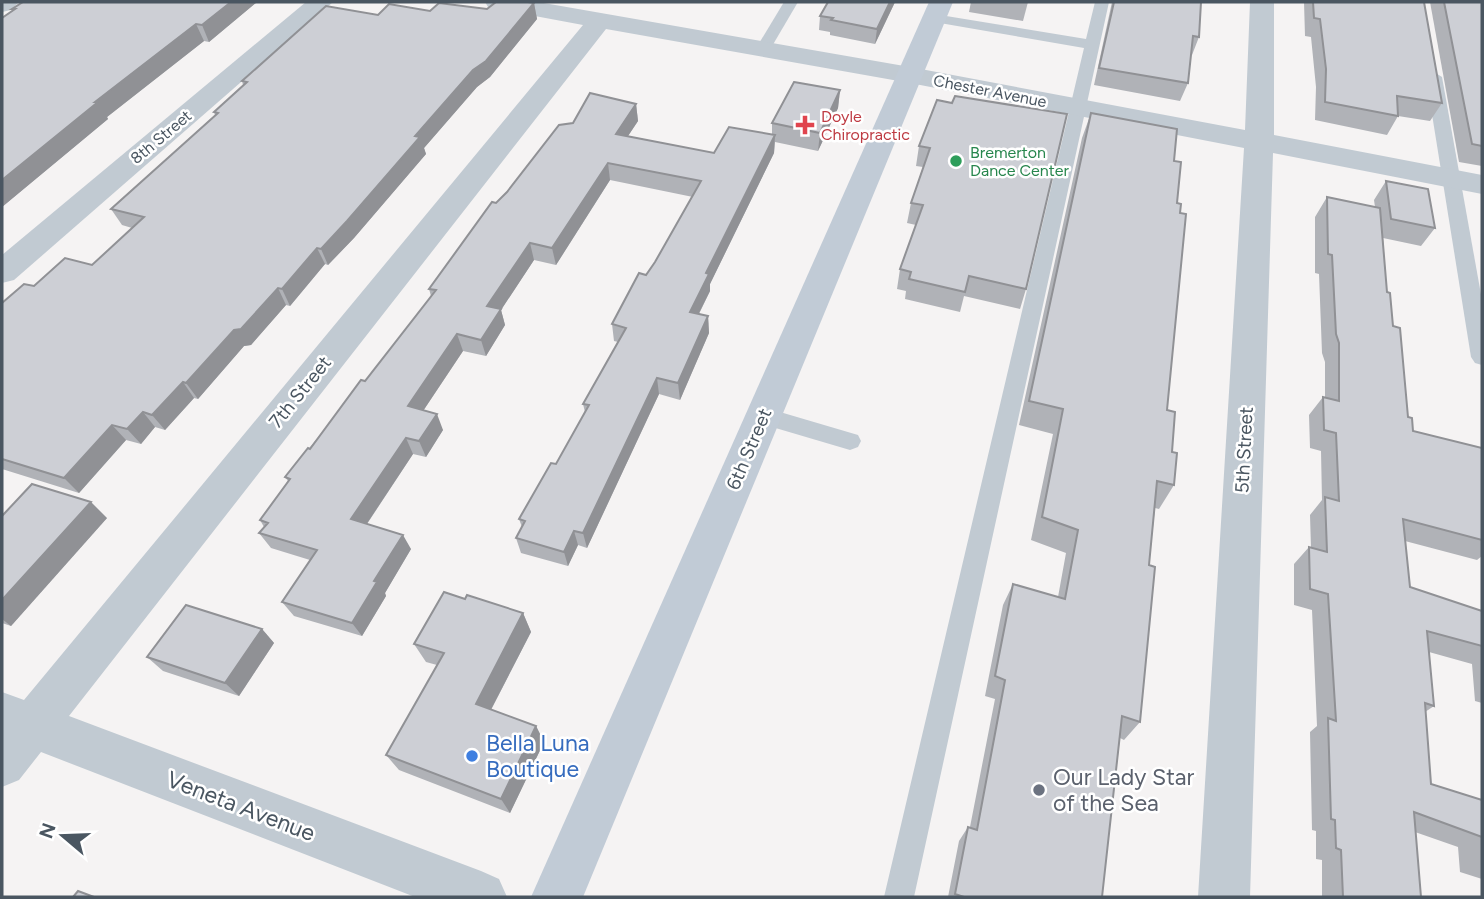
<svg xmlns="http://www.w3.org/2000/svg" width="1484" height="899" viewBox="0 0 1484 899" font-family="Figtree,sans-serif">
<rect width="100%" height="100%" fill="#f5f3f3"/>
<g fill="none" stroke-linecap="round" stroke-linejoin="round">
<g fill="#c1cad2" fill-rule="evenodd">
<polygon points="784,2 798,2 768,53 758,53 755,50"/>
<polygon points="1095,2 1109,2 914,897 884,897 1084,48 934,22 927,18 934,14 1086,39"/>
<polygon points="1434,72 1442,77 1482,300 1482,365 1475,363 1471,357 1426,77"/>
<polygon points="763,407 858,435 861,441 858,447 850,450 755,422 752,416 755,410"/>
</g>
<g fill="#c1cad2" fill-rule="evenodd">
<polygon points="2,2 19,2 11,10 2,12"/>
<polygon points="306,2 333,2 14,280 2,283 2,255"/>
<polygon points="485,2 538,2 910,67 1245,130 1250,2 1274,2 1274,135 1482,175 1482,194 1273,153 1250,897 1198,897 1244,148 910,83 606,29 69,716 481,871 499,879 507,897 415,897 41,752 19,780 2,787 2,692 24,700 583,25 497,9 488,7"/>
</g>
<polygon fill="#c1cbd6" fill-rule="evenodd" points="929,2 953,2 583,897 531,897"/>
</g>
<g fill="#b0b2b7">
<polygon points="23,2 257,2 209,42 204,41 107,117 108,119 2,207 2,18 13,10 12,9"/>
<polygon points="828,2 895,2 875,44 830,35 830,32 819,30 820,16"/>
<polygon points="971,2 1028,2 1023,21 969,12"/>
<polygon points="1112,2 1201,2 1199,37 1192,55 1191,55 1188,83 1180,101 1094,85"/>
<polygon points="1304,2 1424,2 1442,103 1430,121 1398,116 1387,135 1315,120 1316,87 1311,37 1305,36"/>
<polygon points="1430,2 1482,2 1482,166 1459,162"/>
<polygon points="534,3 537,19 490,77 477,87 424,148 426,154 354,238 328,265 325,264 290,306 286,305 251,345 244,346 198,399 194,398 165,430 155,427 141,444 126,440 79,493 2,469 2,303 34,286 92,265 132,228 122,225 111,209 215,115 214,112 243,85 242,81 378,15 487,9"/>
<polygon points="840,90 838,108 818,151 775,142 774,153 710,284 710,291 699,314 708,316 709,333 680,400 659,394 587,548 578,545 568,566 521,553 516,538 522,527 519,519 556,464 585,412 583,404 618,342 614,341 612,324 655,262 693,197 610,180 556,265 534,260 501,310 505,325 486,356 463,351 423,411 443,430 426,457 413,454 367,524 411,549 385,593 386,596 362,636 294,616 282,602 310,560 271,548 259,533 264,527 260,520 288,481 285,477 365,381 431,296 429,289 496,203 573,123 636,104 638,121 628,136 714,153 772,135 772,123"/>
<polygon points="937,100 1026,289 1020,309 964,296 960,312 905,299 906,291 897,289 900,269 916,225 907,223 911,203 923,167 916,166 919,146"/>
<polygon points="1091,113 1174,161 1177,203 1167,410 1174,485 1159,509 1155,508 1149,565 1140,722 1124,740 1120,738 1102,897 948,897 959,841 968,827 970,827 995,699 985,696 1003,605 1013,584 1058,597 1066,553 1031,540 1053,434 1019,425 1082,138"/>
<polygon points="1386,181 1435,228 1421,246 1383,238 1387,292 1393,326 1408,417 1413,431 1482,448 1482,556 1477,560 1405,541 1410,587 1482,611 1482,703 1475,701 1472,664 1429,652 1434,706 1425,712 1431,784 1482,800 1482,879 1460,872 1458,847 1415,832 1421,897 1322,897 1322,860 1316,859 1316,831 1312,830 1310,732 1317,726 1312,610 1294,605 1294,564 1309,547 1311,548 1310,515 1322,500 1321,451 1310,448 1309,415 1323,397 1325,397 1325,362 1322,353 1319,274 1315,273 1315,217 1327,197 1375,207 1374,200"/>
<polygon points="2,516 107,518 11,626 2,623"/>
<polygon points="465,599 523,613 531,632 491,710 536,726 544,742 510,813 399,770 386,755 437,665 426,662 414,644"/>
<polygon points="262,629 274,643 239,696 163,671 147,657"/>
</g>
<g fill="#909195">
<polygon points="231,2 257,2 209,42 202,25"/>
<polygon points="890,2 895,2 875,44 877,29"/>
<polygon points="534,3 537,19 490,77 477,87 424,148 426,154 354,238 328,265 321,249 415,136"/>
<polygon points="196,24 204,41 107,117 108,119 2,207 2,180 95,102"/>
<polygon points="840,90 838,108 818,151 820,133"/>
<polygon points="636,104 638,121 618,151 616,134"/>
<polygon points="775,135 774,153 710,284 710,291 691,329 690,312 706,273"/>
<polygon points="608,163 610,180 556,265 552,248"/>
<polygon points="530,243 534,260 501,310 505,325 486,356 481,340 487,306"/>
<polygon points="317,248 325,264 290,306 282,289"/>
<polygon points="278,288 286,305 251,345 244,346 198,399 186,383 234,330"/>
<polygon points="708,316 709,333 680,400 678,383"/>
<polygon points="457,334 463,351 415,423 408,406"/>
<polygon points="657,378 659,394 587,548 583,533"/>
<polygon points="183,382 194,398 165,430 152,415"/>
<polygon points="143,412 155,427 141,444 127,429"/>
<polygon points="437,414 443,430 426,457 419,441"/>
<polygon points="112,425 126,440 79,493 64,478"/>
<polygon points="406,438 413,454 360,534 351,519"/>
<polygon points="91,502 107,518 11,626 2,619 2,600"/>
<polygon points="574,531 578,545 568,566 564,552"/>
<polygon points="403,535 411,549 385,593 386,596 362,636 352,623 374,581"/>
<polygon points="523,613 531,632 485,721 476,704"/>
<polygon points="262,629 274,643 239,696 225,683"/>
<polygon points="536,726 544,742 510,813 501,799"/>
</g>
<g fill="#cdcfd5" stroke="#909195" stroke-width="2">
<polygon points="23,2 231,2 202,25 196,24 95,102 98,102 2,180 2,18 15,9 12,9"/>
<polygon points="496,2 528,2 534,3 486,61 473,70 415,136 420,137 347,221 321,249 317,248 282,289 278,288 241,329 234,330 186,383 183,382 152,415 143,412 127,429 112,425 64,478 2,459 2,303 24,284 34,286 65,258 92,265 144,217 111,209 218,113 214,112 247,82 242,81 326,6 378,15 389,4 430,11 439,3 487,9"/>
<polygon points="828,2 890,2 877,29 831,20 833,18 820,16"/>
<polygon points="1114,2 1201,2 1199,37 1193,36 1188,83 1099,68"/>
<polygon points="1313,2 1424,2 1442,103 1397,96 1398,116 1325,102 1326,69 1320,19 1314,18"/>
<polygon points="1444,2 1482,2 1482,146 1472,144"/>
<polygon points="794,82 840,90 820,133 772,123"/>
<polygon points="590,93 636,104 616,134 714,153 729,127 775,135 706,273 709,274 690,312 708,316 678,383 657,378 583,533 574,531 564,552 516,538 525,521 519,519 551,463 556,464 589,405 583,404 626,328 612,324 639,273 646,275 655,262 701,181 608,163 552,248 530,243 487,306 501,309 481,340 457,334 408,406 437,414 419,441 406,438 351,519 403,535 374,581 377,582 352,623 282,602 317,550 259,533 268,523 260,520 290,479 285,477 308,448 310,449 361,380 365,381 436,290 429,289 492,202 496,203 507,192 559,125 573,123"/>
<polygon points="955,96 1067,114 1026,289 969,276 965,292 909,279 911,272 900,269 923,205 911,203 930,148 919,146 937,100 952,103"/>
<polygon points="1091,113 1177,129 1174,161 1181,162 1177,203 1181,204 1180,213 1186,214 1167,410 1175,412 1172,452 1177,453 1174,485 1157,481 1149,565 1155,567 1140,722 1122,716 1102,897 964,897 955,894 968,827 977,830 1005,680 995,676 1013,584 1065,599 1078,530 1042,517 1063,409 1029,401"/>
<polygon points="1386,181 1428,189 1435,228 1391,219"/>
<polygon points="1327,197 1380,208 1387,292 1390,293 1393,326 1400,328 1408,417 1412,418 1413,431 1482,448 1482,540 1403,519 1410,587 1482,611 1482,646 1427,631 1434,706 1425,703 1431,784 1482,800 1482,841 1482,837 1414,812 1421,897 1343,897 1341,850 1336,848 1335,820 1331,819 1328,718 1336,721 1328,594 1310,589 1309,547 1327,552 1325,497 1339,501 1336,433 1324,430 1323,397 1339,401 1339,343 1336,334 1332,255 1328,254"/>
<polygon points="32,484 91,502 2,600 2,516"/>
<polygon points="444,592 465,599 467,595 523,613 476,704 536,726 501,799 386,755 444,653 414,644"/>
<polygon points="186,605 262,629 225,683 147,657"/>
<polygon points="78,891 94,897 73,897"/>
</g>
<path fill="#e0444e" stroke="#fff" stroke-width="2.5" d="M801.5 114.5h7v7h7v7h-7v7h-7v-7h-7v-7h7z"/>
<circle fill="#2e9e5b" stroke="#fff" stroke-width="2.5" cx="956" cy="161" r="7"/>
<circle fill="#3f7fe0" stroke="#fff" stroke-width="2.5" cx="472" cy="756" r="7"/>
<circle fill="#6b7280" stroke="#fff" stroke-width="2.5" cx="1039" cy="790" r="7"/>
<g text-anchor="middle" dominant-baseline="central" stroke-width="5" stroke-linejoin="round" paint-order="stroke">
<g font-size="16" fill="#4a5661" stroke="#fff">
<text transform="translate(990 91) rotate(11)">Chester Avenue</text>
<text transform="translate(161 137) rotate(-40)">8th Street</text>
</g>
<g font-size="16" fill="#be3a42" stroke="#fff" text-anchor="start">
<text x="821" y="116">Doyle<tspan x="821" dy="18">Chiropractic</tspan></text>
</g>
<g font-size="16" fill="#27864d" stroke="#fff" text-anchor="start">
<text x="970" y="152">Bremerton<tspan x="970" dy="18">Dance Center</tspan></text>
</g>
<g font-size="19" fill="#4a5661" stroke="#fff">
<text transform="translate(300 392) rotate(-51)">7th Street</text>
<text transform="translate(749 449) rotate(-67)">6th Street</text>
<text transform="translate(1244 450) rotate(-87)">5th Street</text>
</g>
<g font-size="23" fill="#366cbe" stroke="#fff" text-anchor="start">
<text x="486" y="743">Bella Luna<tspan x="486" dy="26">Boutique</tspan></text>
</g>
<g font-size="23" fill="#5b616d" stroke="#fff" text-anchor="start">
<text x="1053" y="777">Our Lady Star<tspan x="1053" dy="26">of the Sea</tspan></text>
</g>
<g font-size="23" fill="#4a5661" stroke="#fff">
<text transform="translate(241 806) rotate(21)">Veneta Avenue</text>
</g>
</g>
<rect width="1484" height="899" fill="none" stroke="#4a5661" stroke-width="7"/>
<g transform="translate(63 836) rotate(289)" stroke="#ffffff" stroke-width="5" paint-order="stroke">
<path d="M0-5L12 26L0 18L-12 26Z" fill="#4a5661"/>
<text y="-10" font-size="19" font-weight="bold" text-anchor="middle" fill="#4a5661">N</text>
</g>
</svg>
